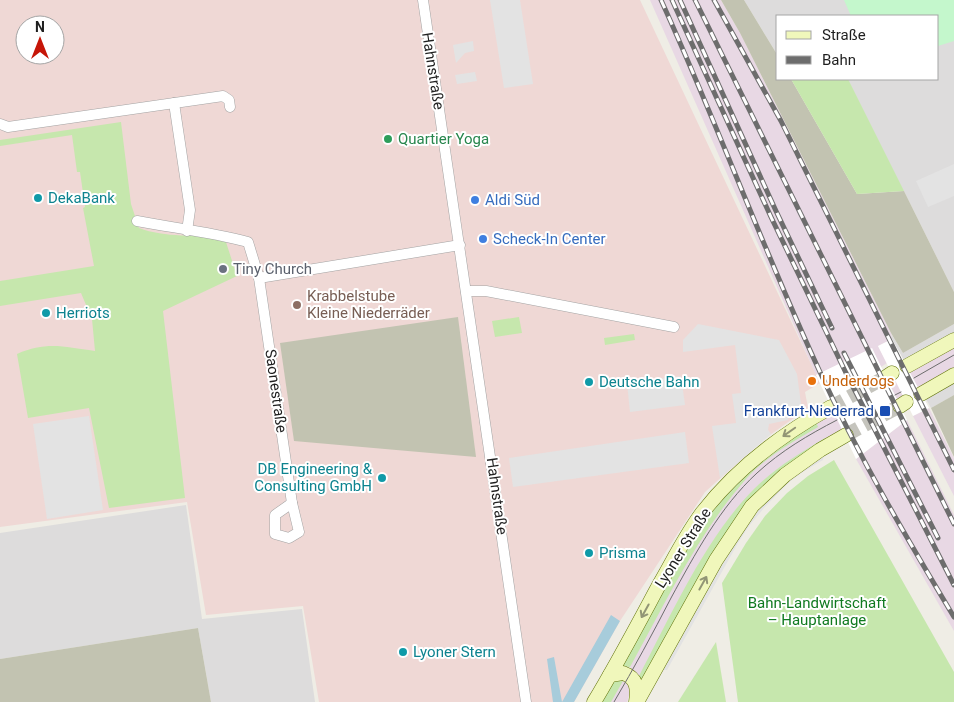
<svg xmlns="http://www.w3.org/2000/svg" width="954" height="702" viewBox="0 0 954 702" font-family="Roboto,sans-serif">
<rect width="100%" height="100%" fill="#efede5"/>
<g fill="#dddcdc">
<polygon points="744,0 954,0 954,292 904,191 791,79 938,79 938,16 778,16 778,56"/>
<polygon points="954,324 954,395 931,408 892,339 891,333 903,353"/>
<polygon points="186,505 202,619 302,609 315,702 211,702 198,628 0,659 0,533"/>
</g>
<path fill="#efd8d5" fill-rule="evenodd" d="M0,0h640l180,383 -15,9 3,16 -45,32 -58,52 -85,129 -46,81h-255l-16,-96 -97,9 -19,-113 -187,25zM25,25h30v30h-30z"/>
<g fill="#e8d8e4">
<polygon points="650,0 721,0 740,33 891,333 892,339 878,346 887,363 881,367 872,349 816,375"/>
<polygon points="954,347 954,372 785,468 641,683 641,679 630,667 621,666 725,497 740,482 765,458 816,422"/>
<polygon points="929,408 954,458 954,496 913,416"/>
<polygon points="907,420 954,515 954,631 856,459"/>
<polygon points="620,680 627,683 631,689 627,702 601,702"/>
</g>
<g fill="#c2c3b1">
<polygon points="721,0 744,0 778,56 778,79 791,79 857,194 904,191 954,292 954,324 903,353 891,333 740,33"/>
<polygon points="458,317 476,457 294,441 280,343"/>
<polygon points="954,395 954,457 931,408"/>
<polygon points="198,628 211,702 0,702 0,659"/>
</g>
<g fill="#c6e7ad">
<polygon points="791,79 848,79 904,191 857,194"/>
<path d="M121,122l10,82 8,24c26,10 58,7 85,8l13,40 -74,35 22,187 -76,10 -20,-100 -61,10 -11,-64c30,-13 47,-7 78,-3l-3,-32 -11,-26 -81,13v-25l94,-15 -11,-58 2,-1 -5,-35h-3l-5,-37 -72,11v-6z"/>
<polygon points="519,317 522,333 495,337 492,321"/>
<polygon points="634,334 635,340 605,345 604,338"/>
<path d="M816,422l2,5c-25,15 -51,29 -71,51 -49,55 -81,124 -117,189l-9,-1c31,-57 59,-120 104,-169 27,-29 58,-52 91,-75z"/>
<path d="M825,438l3,4 -43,26 -144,215 -2,-7c32,-61 67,-139 115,-187 21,-21 46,-36 71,-51z"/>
<polygon points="834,460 954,672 954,702 738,702 722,583 746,543 765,516 787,493 808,476"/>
<polygon points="716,642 726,702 678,702"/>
<polygon points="616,681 623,681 611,702 601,702 612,683"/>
</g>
<polygon fill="#c4f7cc" points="844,0 954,0 954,41 938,46 938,16 851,16"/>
<g fill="#e3e3e3">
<polygon points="490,0 520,0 533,84 504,88"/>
<polygon points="473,41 474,51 465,53 456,63 453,45"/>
<polygon points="475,72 477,81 457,84 455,75"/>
<polygon points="954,164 954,196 928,207 916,181"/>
<polygon points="698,324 779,340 797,374 802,411 788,413 788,420 769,424 768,430 771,434 720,478 712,426 736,423 732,394 741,393 735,345 683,352 683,340"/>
<polygon points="681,376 685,405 630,412 627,383"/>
<polygon points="89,416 103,510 47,519 33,424"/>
<polygon points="685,432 689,463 513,487 509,458"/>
<polygon points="824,455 823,460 801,473 788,483 764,508 749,526 738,543 667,670 663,670 735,541 753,516 786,481"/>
</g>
<polygon fill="#a7ccdb" points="611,615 620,621 574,702 553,702 547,659 554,657 562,702"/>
<g fill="#fff">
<polygon points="892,339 929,408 913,416 878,346"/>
<polygon points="872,348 907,420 856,459 816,375"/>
</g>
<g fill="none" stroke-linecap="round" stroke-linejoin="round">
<g stroke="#c5c4bd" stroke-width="14" stroke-dasharray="14 7" stroke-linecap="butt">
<polyline points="831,407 886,377"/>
<polyline points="846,435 900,406"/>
</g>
<g stroke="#a3a3a3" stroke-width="11">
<g id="street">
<polyline points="423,0 526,702"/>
<polyline points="174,103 190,210 187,231"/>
<polyline points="0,124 8,127 223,96 229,100 230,107"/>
<path d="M137,221c37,7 74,11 111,21l11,36 201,-33"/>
<polyline points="259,278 292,503"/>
<polyline points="466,291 486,291 674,327"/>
<polygon points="292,503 299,532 289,538 275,534 275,515"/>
</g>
</g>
<g stroke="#607209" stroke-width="15">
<g id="secondary">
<polyline points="907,366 954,340"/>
<polyline points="886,377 892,373"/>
<polyline points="921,394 954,375"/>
<polyline points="900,406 906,402"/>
<path d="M610,675l13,-2c14,5 15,15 13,29"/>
<path d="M594,702c23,-38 44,-78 65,-117 14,-24 26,-49 43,-72 34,-44 80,-79 129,-106"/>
<polyline points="637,702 716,560 752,506 785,475 820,450 846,435"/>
</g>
</g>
<use href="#street" stroke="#fff" stroke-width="10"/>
<use href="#secondary" stroke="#f0f7bb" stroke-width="14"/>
<g stroke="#6d6d6d" stroke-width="1">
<polyline points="914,378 954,355"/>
<polyline points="895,395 901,392"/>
<path d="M614,702c20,-34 39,-69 57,-104 24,-44 49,-91 86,-125 24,-22 51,-38 80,-53"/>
</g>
<g stroke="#6d6d6d" stroke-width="5">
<g id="rail">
<path d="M661,0c56,123 102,249 159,372 39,85 86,165 134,245"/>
<polyline points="672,0 771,217 846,373 954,585"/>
<polyline points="680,0 776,211 832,328"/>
<polyline points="695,0 954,524"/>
<polyline points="714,0 781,121 954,470"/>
<polyline points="844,353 938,538"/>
</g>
</g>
<use href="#rail" stroke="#fff" stroke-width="3" stroke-dasharray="9" stroke-linecap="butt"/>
</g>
<defs><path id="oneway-shaft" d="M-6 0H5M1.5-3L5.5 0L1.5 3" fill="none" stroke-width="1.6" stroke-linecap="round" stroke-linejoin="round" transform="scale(1.25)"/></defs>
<g stroke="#929675">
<use href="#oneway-shaft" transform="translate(789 432) rotate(145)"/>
<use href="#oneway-shaft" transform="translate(703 583) rotate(-61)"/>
<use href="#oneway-shaft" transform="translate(645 611) rotate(119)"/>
</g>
<circle fill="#2e9e5b" stroke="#fff" stroke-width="2" cx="388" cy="139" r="5"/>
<g fill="#0f9aa8" stroke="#fff" stroke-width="2">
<circle cx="38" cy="198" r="5"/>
<circle cx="46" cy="313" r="5"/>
<circle cx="589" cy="382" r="5"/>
<circle cx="382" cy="478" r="5"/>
<circle cx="589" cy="553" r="5"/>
<circle cx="403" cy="652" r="5"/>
</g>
<g fill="#3f7fe0" stroke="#fff" stroke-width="2">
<circle cx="475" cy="200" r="5"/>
<circle cx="483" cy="239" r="5"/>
</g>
<circle fill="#6b7280" stroke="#fff" stroke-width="2" cx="223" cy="269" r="5"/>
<circle fill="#8d6e63" stroke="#fff" stroke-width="2" cx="297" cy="305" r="5"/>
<circle fill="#e8710a" stroke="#fff" stroke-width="2" cx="812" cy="381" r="5"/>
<rect fill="#1a4fb4" stroke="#fff" stroke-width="2" x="879" y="405" width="12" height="12" rx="2.5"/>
<g text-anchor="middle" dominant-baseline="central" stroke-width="4" stroke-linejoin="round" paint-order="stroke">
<g font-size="15" fill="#1f1f1f" stroke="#fff">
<text transform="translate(433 71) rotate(81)">Hahnstraße</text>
<text transform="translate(276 391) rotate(82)">Saonestraße</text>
<text transform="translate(497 496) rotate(82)">Hahnstraße</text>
<text transform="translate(683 548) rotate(-58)">Lyoner Straße</text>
</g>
<g font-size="15" fill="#27864d" stroke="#fff" text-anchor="start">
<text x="398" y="139">Quartier Yoga</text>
</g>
<g font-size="15" fill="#0d838f" stroke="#fff" text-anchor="start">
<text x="48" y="198">DekaBank</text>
<text x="56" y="313">Herriots</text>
<text x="599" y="382">Deutsche Bahn</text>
<text x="372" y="469" text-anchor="end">DB Engineering &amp;<tspan x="372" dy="17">Consulting GmbH</tspan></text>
<text x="599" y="553">Prisma</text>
<text x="413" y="652">Lyoner Stern</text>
</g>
<g font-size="15" fill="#366cbe" stroke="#fff" text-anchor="start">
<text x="485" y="200">Aldi Süd</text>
<text x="493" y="239">Scheck-In Center</text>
</g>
<g font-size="15" fill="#5b616d" stroke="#fff" text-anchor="start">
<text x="233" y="269">Tiny Church</text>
</g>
<g font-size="15" fill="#785e54" stroke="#fff" text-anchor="start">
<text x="307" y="296">Krabbelstube<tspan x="307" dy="17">Kleine Niederräder</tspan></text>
</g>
<g font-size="15" fill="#c56008" stroke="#fff" text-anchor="start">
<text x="822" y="381">Underdogs</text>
</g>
<g font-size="15" fill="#164399" stroke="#fff" text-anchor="end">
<text x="874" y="411">Frankfurt-Niederrad</text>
</g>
<g font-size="15" fill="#107a20" stroke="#fff">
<text x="817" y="603">Bahn-Landwirtschaft<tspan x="817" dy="17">– Hauptanlage</tspan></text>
</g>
</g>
<rect x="776" y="15" width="162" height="65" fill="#ffffff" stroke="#a5a5a5"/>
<rect x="786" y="31" width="25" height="8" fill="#f0f7bb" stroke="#a5a5a5"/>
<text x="822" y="40" font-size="15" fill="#1f1f1f">Straße</text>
<rect x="786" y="56" width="25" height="8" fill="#6d6d6d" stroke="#a5a5a5"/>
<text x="822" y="65" font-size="15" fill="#1f1f1f">Bahn</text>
<g transform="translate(40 40)"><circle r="24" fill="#ffffff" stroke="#a5a5a5"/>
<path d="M0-4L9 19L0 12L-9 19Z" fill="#c61508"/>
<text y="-8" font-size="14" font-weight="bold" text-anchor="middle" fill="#1f1f1f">N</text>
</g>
</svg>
